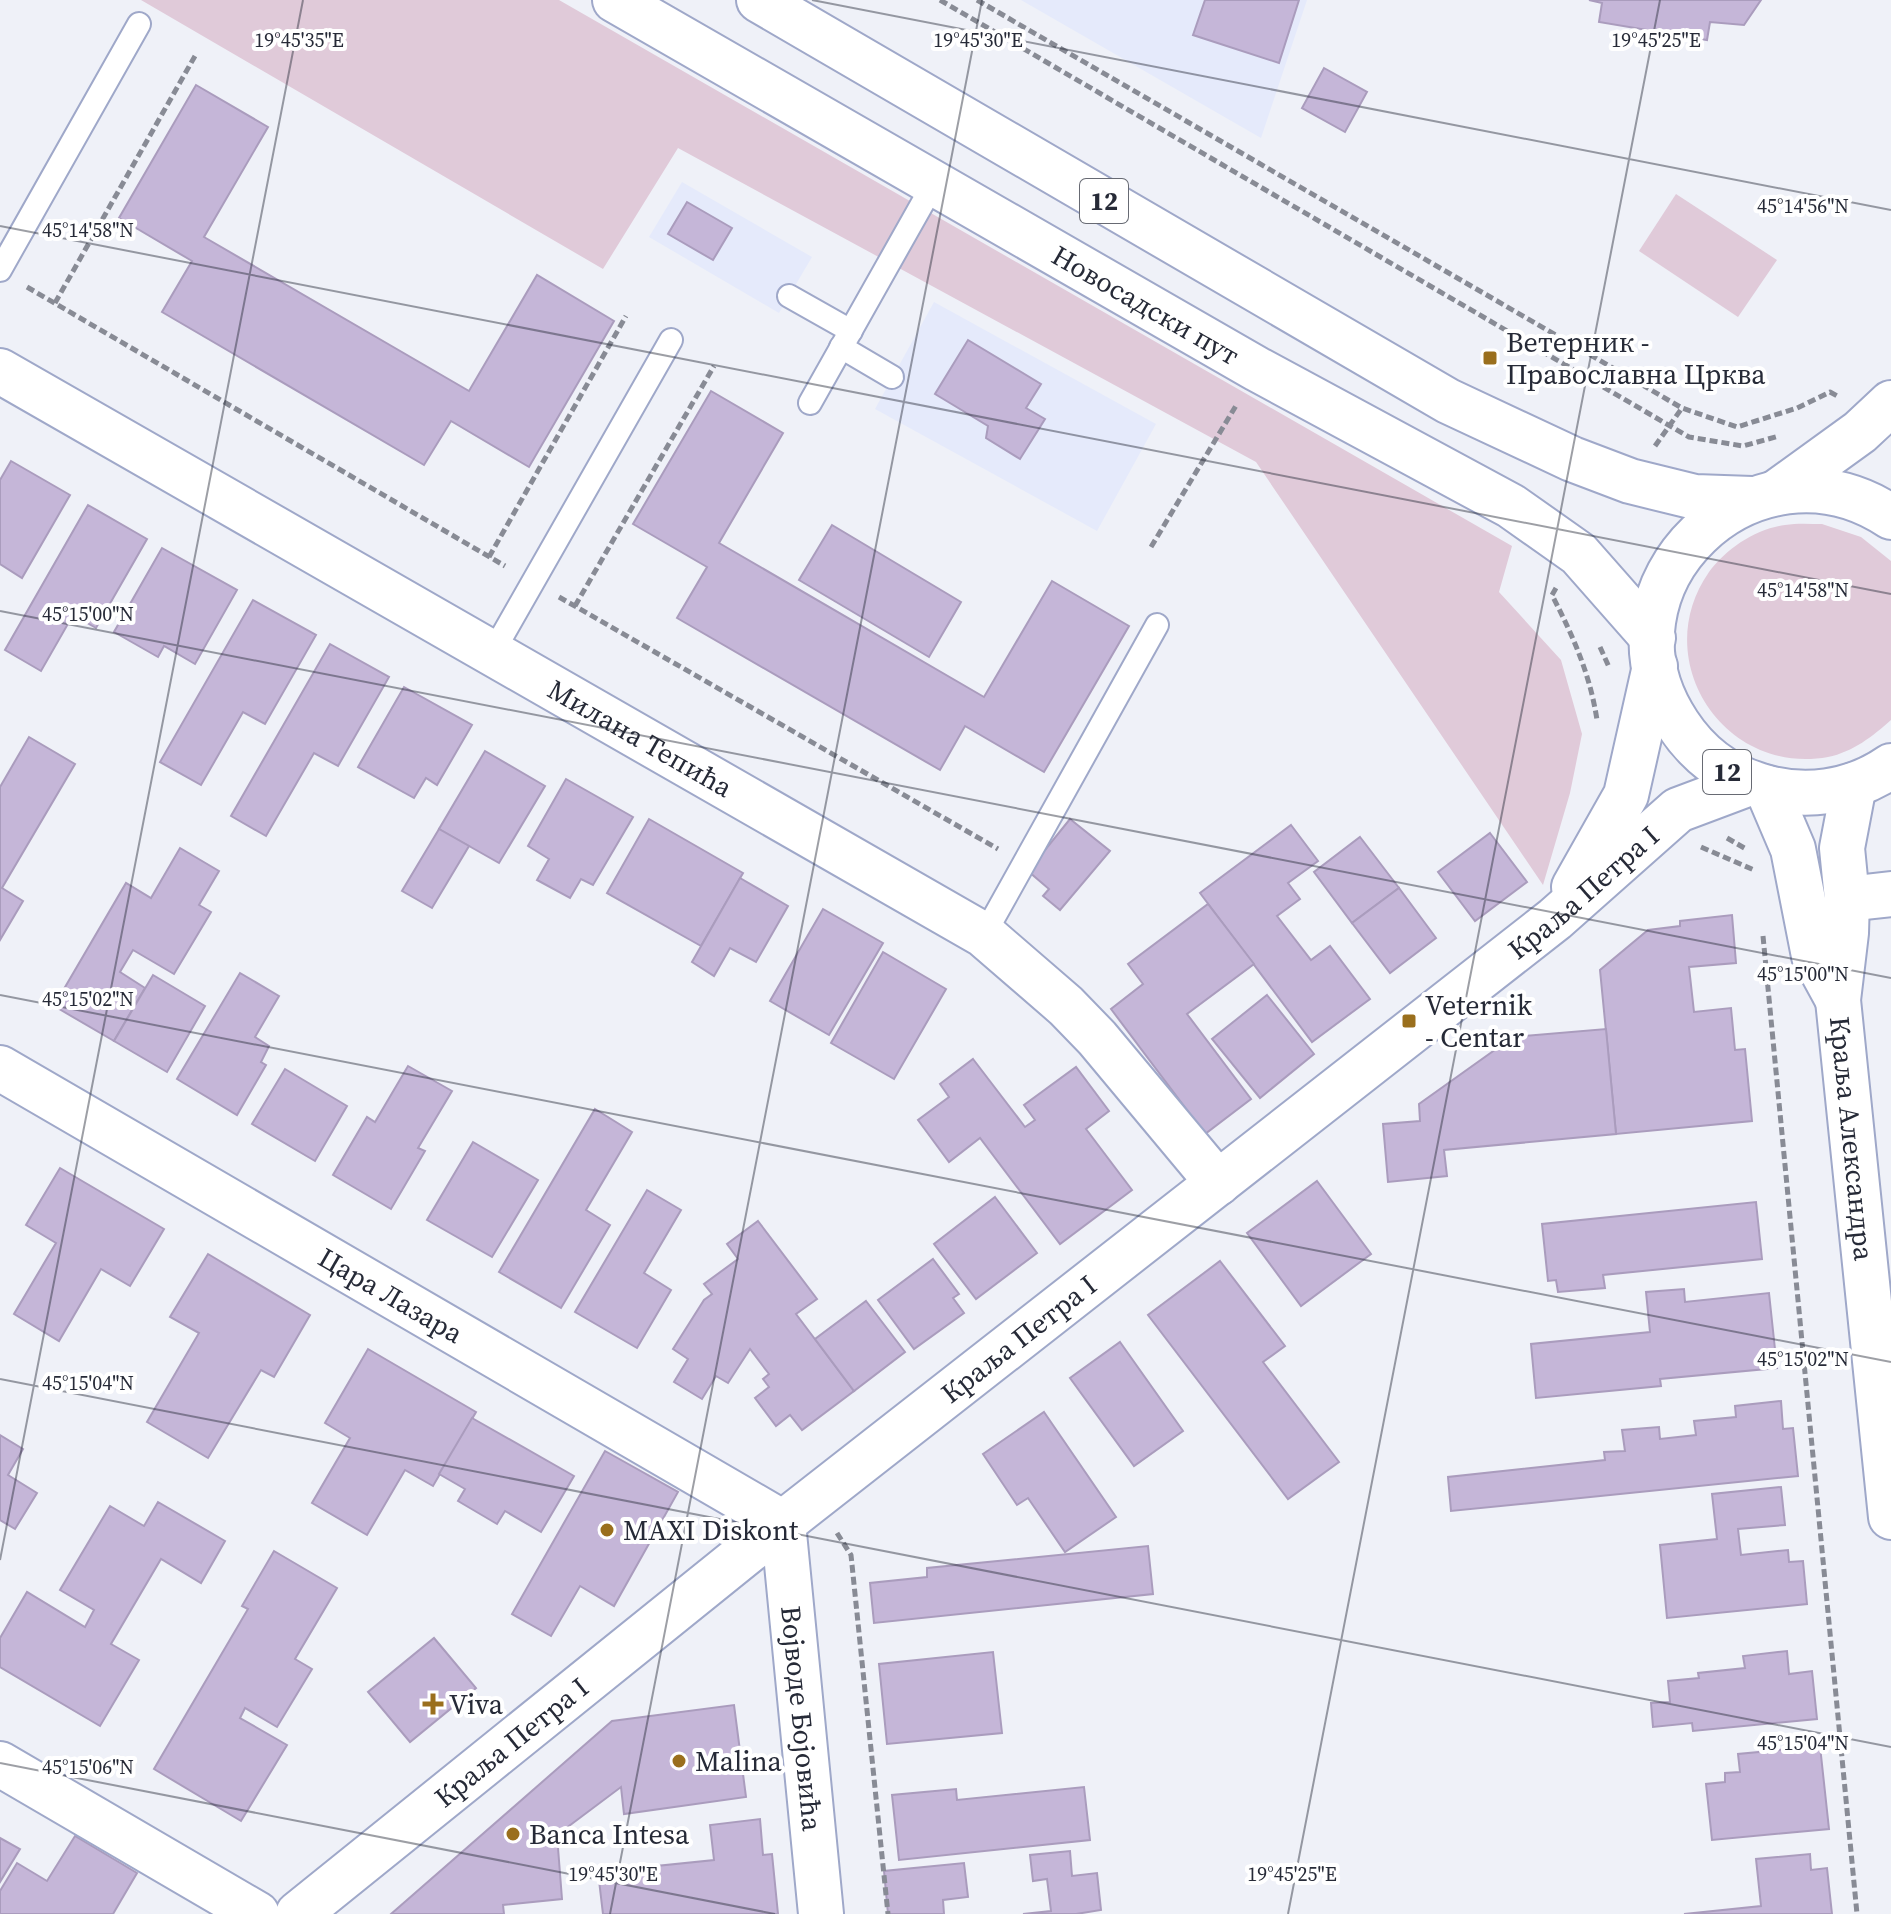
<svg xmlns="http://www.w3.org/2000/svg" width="1891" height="1914" viewBox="0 0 1891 1914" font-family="'Source Serif 4',serif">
<rect width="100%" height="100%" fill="#eff1f8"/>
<g fill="#e5eafb">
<polygon points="1021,0 1307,0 1261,138"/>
<polygon points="682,182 812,257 779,313 649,237"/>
<polygon points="934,302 1156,424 1097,531 875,409"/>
</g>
<g fill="#e0cad9">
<polygon points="141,0 559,0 1512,546 1499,592 1561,660 1582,734 1570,793 1543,885 1256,462 678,148 603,269"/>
<polygon points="1676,194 1777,260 1738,317 1639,251"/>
<path d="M1822,524l39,13 30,24v159c-18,16 -38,32 -63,37 -105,19 -180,-98 -119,-185 18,-24 47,-43 76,-47 12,-2 25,-1 37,-1z"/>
</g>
<g fill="#c5b6d8" stroke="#aa9cbd" stroke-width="2">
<polygon points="1205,0 1299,0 1279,63 1193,35"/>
<polygon points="1589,0 1761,0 1744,25 1710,22 1707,40 1599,22 1602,3"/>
<polygon points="1324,68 1367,92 1345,132 1302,108"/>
<polygon points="196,85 268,127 204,237 469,391 537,275 614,321 529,467 451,421 424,465 162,312 192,261 119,218"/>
<polygon points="687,202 732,228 713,260 668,234"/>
<polygon points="968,340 1041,384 1026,408 1045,419 1020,459 986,438 988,426 935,394"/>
<polygon points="711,391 783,433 719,543 984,697 1052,581 1129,626 1044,772 965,726 940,770 677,618 707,567 633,524"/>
<polygon points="11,461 70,495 22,578 0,564 0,480"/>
<polygon points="88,505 147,539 96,628 73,615 41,671 5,650"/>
<polygon points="832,525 961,602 929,657 799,580"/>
<polygon points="162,548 237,590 195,664 164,646 158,657 114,632"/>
<polygon points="253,600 316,635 265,724 243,712 201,785 160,762"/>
<polygon points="330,644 389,677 338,766 314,753 266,836 231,816"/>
<polygon points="404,687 472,725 437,785 426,778 414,798 358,767"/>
<polygon points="29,737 75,764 2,888 23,901 0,940 0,787"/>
<polygon points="485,751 545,786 499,863 439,829"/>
<polygon points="566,779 633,817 593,885 581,879 570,898 537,880 549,859 528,846"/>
<polygon points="649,819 743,873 701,946 607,893"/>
<polygon points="1070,819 1110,851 1060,910 1043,896 1049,889 1028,871"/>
<polygon points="1291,825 1318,861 1288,883 1300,899 1277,916 1311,960 1330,946 1370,999 1312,1042 1200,893"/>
<polygon points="439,829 469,846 432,908 402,891"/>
<polygon points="1490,833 1527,882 1475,921 1438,872"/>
<polygon points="1360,837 1399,888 1352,923 1314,872"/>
<polygon points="180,848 219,871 199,905 211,912 174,974 133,950 120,972 145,988 114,1041 54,1006 126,883 151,898"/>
<polygon points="740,878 788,906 756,962 730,948 714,976 692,962"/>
<polygon points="1399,888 1436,938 1390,973 1352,923"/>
<polygon points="1208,904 1254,964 1187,1014 1251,1099 1205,1134 1111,1009 1143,984 1128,964"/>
<polygon points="823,909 883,943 829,1035 770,1001"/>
<polygon points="1732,915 1736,963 1689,967 1694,1012 1731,1008 1735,1050 1745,1049 1752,1121 1616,1134 1600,970 1648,930 1680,926 1680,921"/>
<polygon points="883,952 946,989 894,1079 831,1043"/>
<polygon points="240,973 279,996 255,1037 269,1046 261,1062 266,1065 237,1115 177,1079"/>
<polygon points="153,975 205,1006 167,1072 114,1041"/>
<polygon points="1267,995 1314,1054 1260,1098 1212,1039"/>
<polygon points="1606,1029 1616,1134 1444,1150 1447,1176 1388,1182 1383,1124 1420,1121 1419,1104 1513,1037"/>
<polygon points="973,1059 1025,1127 1035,1120 1024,1105 1076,1067 1109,1111 1086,1129 1132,1190 1060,1244 980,1138 949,1162 918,1120 949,1097 940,1084"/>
<polygon points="408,1066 452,1091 418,1148 425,1151 391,1209 333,1175 367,1117 375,1122"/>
<polygon points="285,1069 347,1106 315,1161 252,1124"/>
<polygon points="595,1109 632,1132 586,1210 610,1225 561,1308 499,1272"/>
<polygon points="473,1142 538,1180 492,1257 427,1220"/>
<polygon points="60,1168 164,1229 130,1286 101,1269 59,1341 14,1314 56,1243 26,1225"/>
<polygon points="1317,1181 1371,1254 1301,1306 1247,1233"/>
<polygon points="647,1190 681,1210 644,1273 671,1290 637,1348 575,1312"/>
<polygon points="995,1197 1037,1253 976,1299 934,1244"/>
<polygon points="1756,1202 1762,1259 1603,1275 1605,1288 1558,1292 1556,1280 1548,1281 1542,1224"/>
<polygon points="758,1221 817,1299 796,1314 854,1391 802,1430 790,1415 776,1426 755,1398 769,1387 763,1379 769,1374 750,1349 728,1383 716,1376 702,1399 674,1382 688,1359 673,1349 704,1300 712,1294 704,1284 738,1259 727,1244"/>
<polygon points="208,1254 310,1315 274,1377 261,1370 208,1458 147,1422 199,1333 170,1317"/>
<polygon points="933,1259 959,1294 953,1298 964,1313 914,1349 878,1300"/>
<polygon points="1220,1261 1285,1346 1263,1362 1339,1462 1288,1499 1148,1315"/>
<polygon points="1684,1289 1685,1302 1769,1293 1777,1368 1660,1379 1661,1386 1536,1398 1531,1344 1650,1332 1646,1292"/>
<polygon points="866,1301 905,1352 854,1391 815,1339"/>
<polygon points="1120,1342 1183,1431 1134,1466 1070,1378"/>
<polygon points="368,1349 476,1412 433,1486 405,1470 367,1535 312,1503 350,1438 325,1423"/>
<polygon points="1781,1401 1783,1429 1793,1428 1798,1476 1451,1511 1448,1477 1605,1460 1604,1452 1625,1451 1622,1430 1659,1427 1660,1439 1696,1435 1694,1421 1736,1417 1735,1406"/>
<polygon points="1044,1412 1116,1517 1065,1552 1028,1498 1017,1505 983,1454"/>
<polygon points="472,1418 574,1476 541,1532 505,1511 497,1524 458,1501 465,1489 439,1474"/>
<polygon points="0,1435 23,1449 8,1475 37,1493 15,1529 0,1520"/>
<polygon points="605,1451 678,1492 614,1606 580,1586 551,1636 512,1614"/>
<polygon points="1781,1487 1785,1525 1738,1529 1741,1555 1788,1550 1789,1562 1803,1561 1807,1604 1667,1618 1660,1545 1717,1539 1712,1494"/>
<polygon points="158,1502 225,1541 201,1583 161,1559 111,1644 139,1660 100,1726 0,1667 0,1638 27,1592 85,1627 94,1610 60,1590 110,1506 144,1526"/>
<polygon points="1148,1546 1153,1594 874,1623 870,1583 927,1577 927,1568"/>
<polygon points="274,1551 337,1588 295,1659 312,1669 277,1727 245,1708 240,1718 287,1745 241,1821 154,1769 248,1609 242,1606"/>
<polygon points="434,1638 476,1688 410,1742 368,1692"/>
<polygon points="1787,1651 1789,1674 1812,1671 1817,1719 1693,1731 1692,1723 1653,1727 1651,1703 1670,1702 1668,1681 1699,1678 1698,1673 1745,1668 1743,1656"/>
<polygon points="993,1652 1002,1733 887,1744 879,1664"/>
<polygon points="734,1705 746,1797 624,1814 621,1787 557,1835 562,1899 503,1905 504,1914 391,1914 612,1721"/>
<polygon points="1820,1746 1829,1829 1712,1840 1706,1784 1725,1782 1725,1773 1740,1772 1738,1754"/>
<polygon points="1084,1787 1090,1840 899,1860 892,1795 956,1789 957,1800"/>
<polygon points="760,1819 763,1855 772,1854 778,1914 603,1914 598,1872 714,1860 710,1825"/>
<polygon points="75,1836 137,1873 113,1914 0,1914 0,1891 17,1863 47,1881"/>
<polygon points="0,1838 20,1849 0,1882"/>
<polygon points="1070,1851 1072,1876 1097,1873 1101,1910 1076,1914 1023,1914 1051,1911 1047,1879 1033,1881 1030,1855"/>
<polygon points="1810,1854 1811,1870 1827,1868 1832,1914 1684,1914 1761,1906 1756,1859"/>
<polygon points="964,1863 968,1897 943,1900 944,1914 888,1914 884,1871"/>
</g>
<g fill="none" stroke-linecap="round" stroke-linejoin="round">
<g stroke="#9fa8c9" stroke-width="26">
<g id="lane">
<polyline points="0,270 139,24"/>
<polyline points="789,296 851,331"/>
<polyline points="841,347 892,377"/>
<polyline points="810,403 934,183"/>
<polyline points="493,652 671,340"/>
<polyline points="984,935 1157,625"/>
</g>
</g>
<g stroke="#9fa8c9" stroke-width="48">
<g id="street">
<path id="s1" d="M0,371l984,564 82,71 31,32 121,145"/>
<polyline points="1777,492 1860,432 1891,403"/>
<path id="s2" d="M1854,785l-12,63 5,51 -1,34 -8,67 53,517"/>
<polyline points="1767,788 1793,849 1814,956 1838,1000"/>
<polyline points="1847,899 1891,894"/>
<path id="s3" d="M0,1068l783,455 38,391"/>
<polyline points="0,1764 257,1914"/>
</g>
</g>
<g stroke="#9fa8c9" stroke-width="48">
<g id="secondary">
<polyline points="1574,887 1626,795 1655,666"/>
<path id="s4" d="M298,1914l485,-391 772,-604 123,-109 72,-27"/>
</g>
</g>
<g stroke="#9fa8c9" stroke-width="48">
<g id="primary">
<path id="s5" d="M615,0l642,369 254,137 68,48 74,84"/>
<polyline points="759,0 1448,401 1572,459 1630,481 1695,497 1752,499"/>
<path d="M1891,517c-137,-91 -305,69 -213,207 19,29 47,51 80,61 45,15 94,8 133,-19"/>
</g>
</g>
<g stroke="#888b95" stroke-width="5" stroke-dasharray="8 4" stroke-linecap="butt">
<polyline points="940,0 1689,437 1743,446 1779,436"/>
<polyline points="977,0 1682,408"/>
<polyline points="27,287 505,566"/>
<polyline points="55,303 195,56"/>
<polyline points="1655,446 1682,408 1737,427 1797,408 1830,392 1839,397"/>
<polyline points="1151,547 1237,404"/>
<polyline points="489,557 626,316"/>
<path d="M1556,588l-4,7c21,41 38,79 45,125"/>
<polyline points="559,597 998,849"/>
<polyline points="575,606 714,366"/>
<polyline points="1600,647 1609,667"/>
<polyline points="1727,838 1746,849"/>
<polyline points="1701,847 1754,870"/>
<polyline points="1763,936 1857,1914"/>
<polyline points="837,1533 851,1555 888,1914"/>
</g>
<use href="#lane" stroke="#fff" stroke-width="22"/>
<use href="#street" stroke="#fff" stroke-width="44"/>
<use href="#secondary" stroke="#fff" stroke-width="44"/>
<use href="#primary" stroke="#fff" stroke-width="44"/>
</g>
<path fill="none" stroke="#262a37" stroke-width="2" stroke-opacity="0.45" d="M812,0l1079,210M0,226l1891,368M0,611l1891,367M0,995l1891,367M0,1379l1891,368M0,1560l303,-1560M0,1763l775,151M610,1914l372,-1914M1288,1914l372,-1914"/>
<g fill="#9a6f1d" stroke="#fff" stroke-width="3">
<rect x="1482" y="350" width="16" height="16" rx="4"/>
<rect x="1401" y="1013" width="16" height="16" rx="4"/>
<circle cx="607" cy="1530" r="8"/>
<path d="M429 1692h8v8h8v8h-8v8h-8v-8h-8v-8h8z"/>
<circle cx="679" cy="1761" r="8"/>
<circle cx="513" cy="1834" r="8"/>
</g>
<g text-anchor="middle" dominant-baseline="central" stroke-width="8" stroke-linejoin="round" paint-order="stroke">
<g fill="#fff" stroke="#676a73" stroke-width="2">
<rect x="1080" y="179" width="48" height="44" rx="6"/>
<rect x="1703" y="750" width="48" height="44" rx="6"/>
</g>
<g font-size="26" font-weight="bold" fill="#262a37">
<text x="1104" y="201">12</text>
<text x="1727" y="772">12</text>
</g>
<g font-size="28" fill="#262a37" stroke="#fff">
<text stroke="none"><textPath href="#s5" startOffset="612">Новосадски пут</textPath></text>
<text stroke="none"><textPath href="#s1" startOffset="738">Милана Тепића</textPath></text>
<text stroke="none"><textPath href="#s4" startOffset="1642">Краља Петра I</textPath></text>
<text stroke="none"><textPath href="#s2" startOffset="356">Краља Александра</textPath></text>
<text stroke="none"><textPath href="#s3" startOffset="452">Цара Лазара</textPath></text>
<text stroke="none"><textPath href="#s4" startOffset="922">Краља Петра I</textPath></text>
<text stroke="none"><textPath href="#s3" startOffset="1102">Војводе Бојовића</textPath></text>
<text stroke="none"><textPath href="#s4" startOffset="274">Краља Петра I</textPath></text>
</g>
<g font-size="28" fill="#262a37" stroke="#fff" text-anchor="start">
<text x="1506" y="342">Ветерник -<tspan x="1506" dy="32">Православна Црква</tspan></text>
<text x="1425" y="1005">Veternik<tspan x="1425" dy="32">- Centar</tspan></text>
<text x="623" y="1530">MAXI Diskont</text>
<text x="449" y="1704">Viva</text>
<text x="695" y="1761">Malina</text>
<text x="529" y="1834">Banca Intesa</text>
</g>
</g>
<g font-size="20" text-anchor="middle" fill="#262a37" stroke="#fff" stroke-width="8" stroke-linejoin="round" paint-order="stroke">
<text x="978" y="47">19°45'30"E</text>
<text x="1656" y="47">19°45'25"E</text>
<text x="299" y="47">19°45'35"E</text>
<text x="1803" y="213">45°14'56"N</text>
<text x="88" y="237">45°14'58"N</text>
<text x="1803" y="597">45°14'58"N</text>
<text x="88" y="621">45°15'00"N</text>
<text x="1803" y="981">45°15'00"N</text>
<text x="88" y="1006">45°15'02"N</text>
<text x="1803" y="1366">45°15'02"N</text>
<text x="88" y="1390">45°15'04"N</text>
<text x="1803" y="1750">45°15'04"N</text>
<text x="88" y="1774">45°15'06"N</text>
<text x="613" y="1881">19°45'30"E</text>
<text x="1292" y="1881">19°45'25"E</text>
</g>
</svg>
